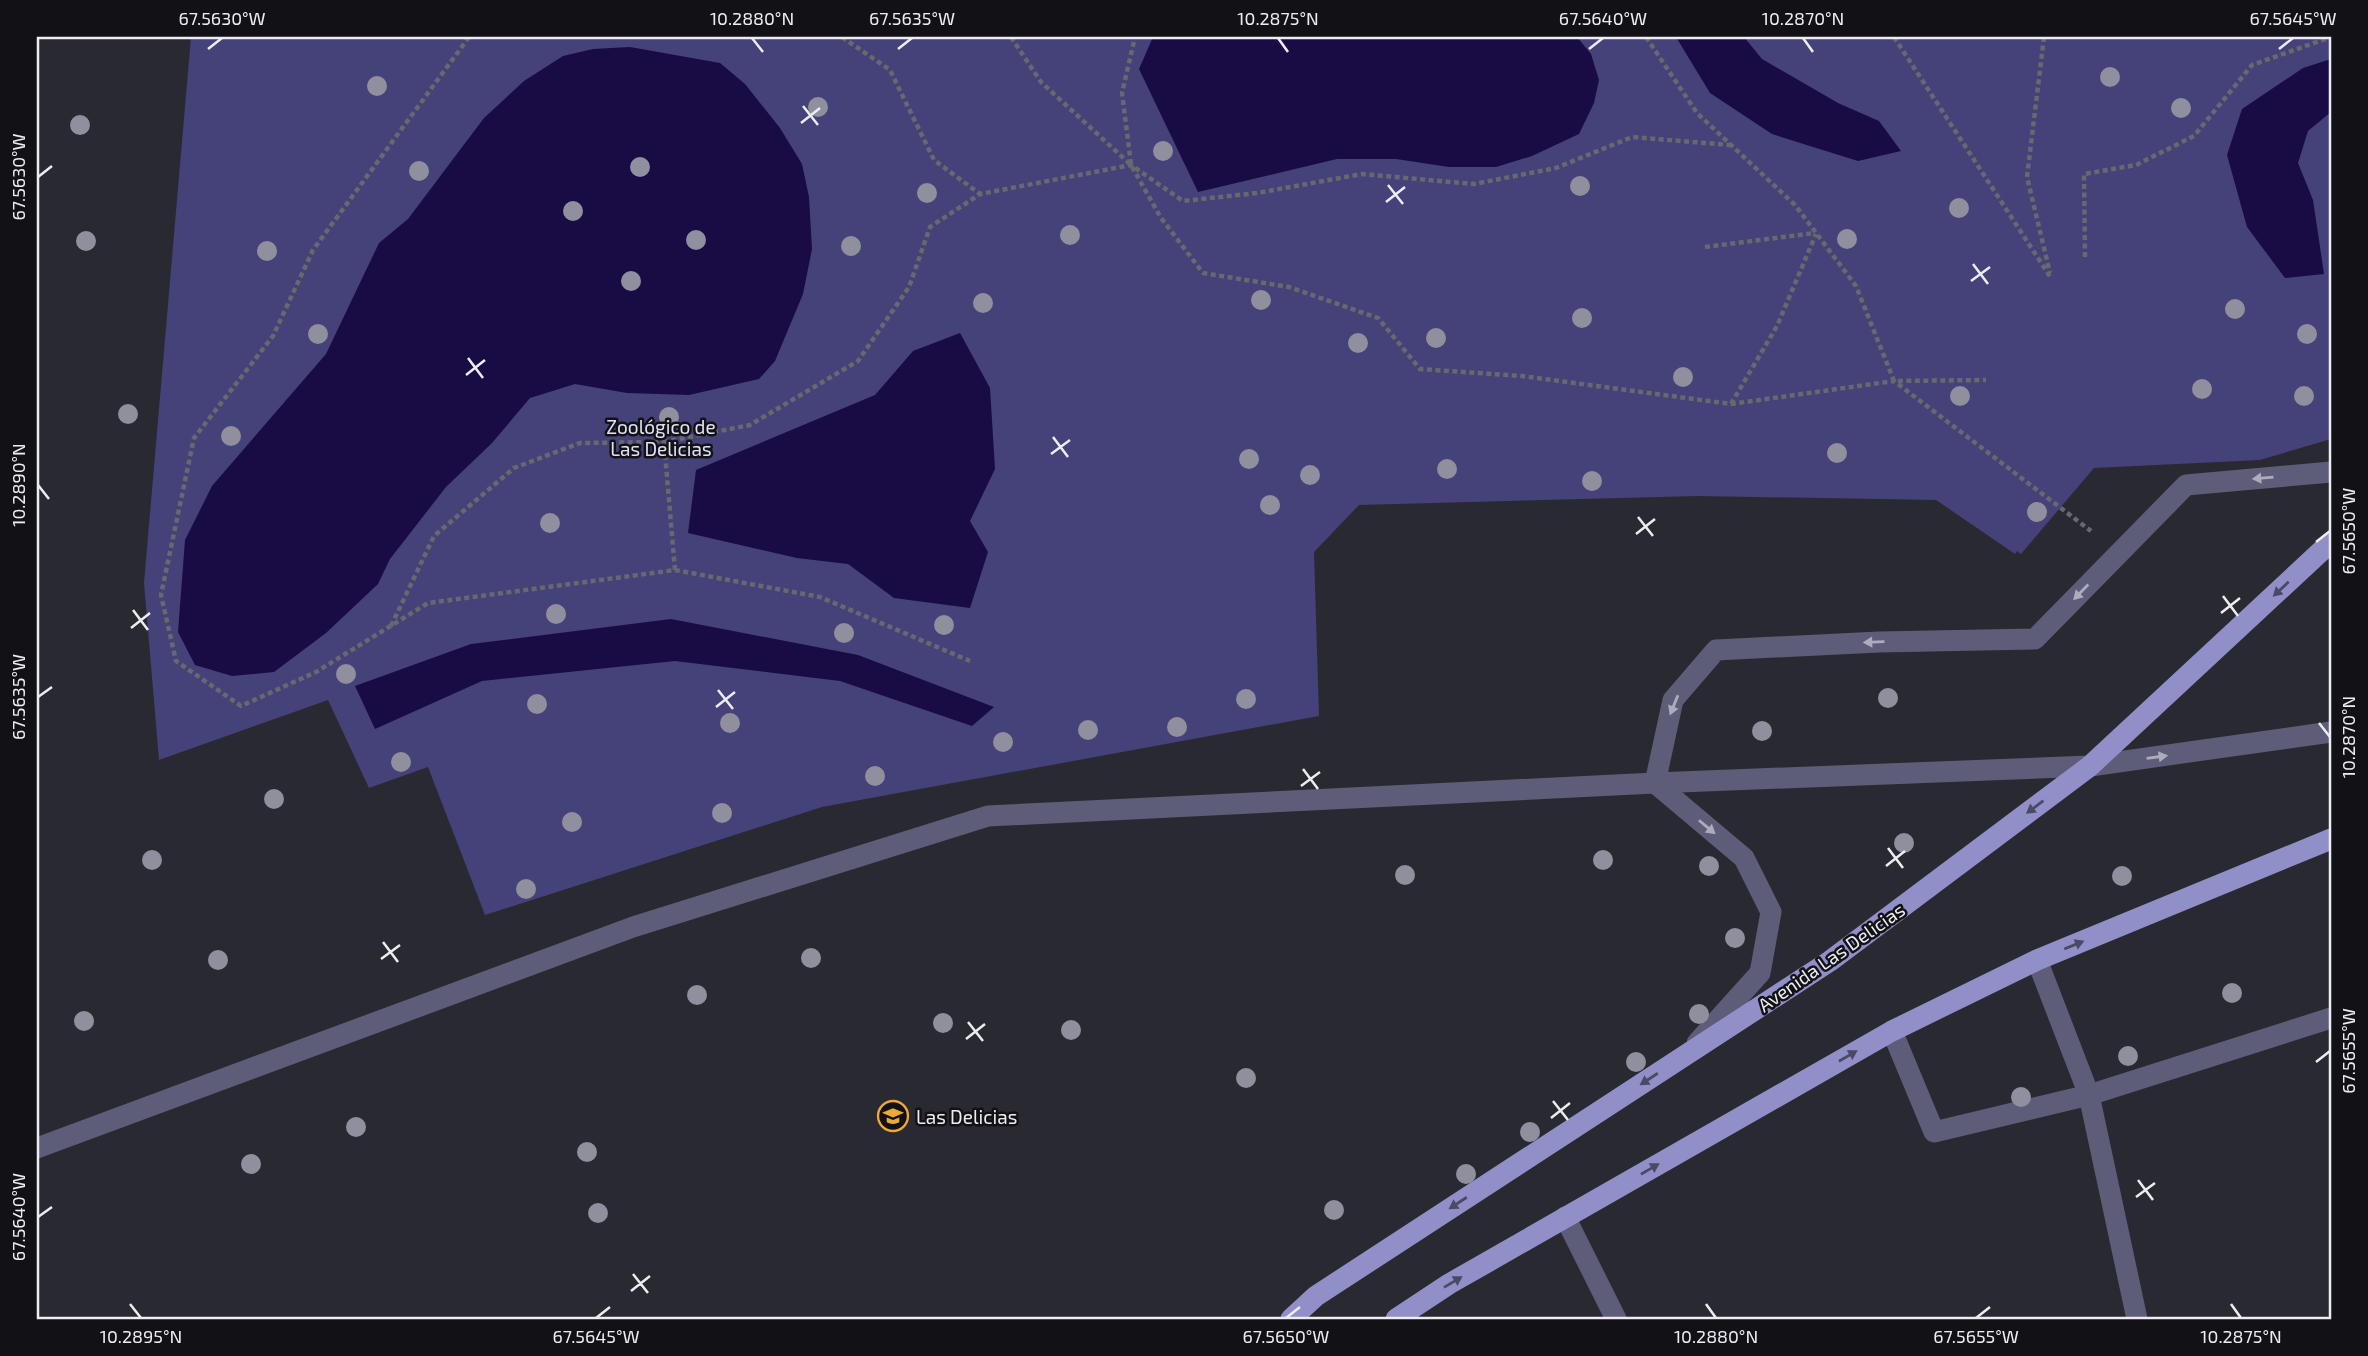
<svg xmlns="http://www.w3.org/2000/svg" width="2368" height="1356" viewBox="0 0 2368 1356" font-family="'Exo 2',sans-serif">
<rect width="100%" height="100%" fill="#292932"/>
<polygon fill="#454179" points="191,37 2331,37 2331,439 2260,460 2094,468 2021,554 2017,551 2015,554 1936,500 1698,496 1359,505 1314,552 1319,716 822,807 485,915 428,767 369,788 328,700 159,760 144,583"/>
<g fill="#190c45">
<polygon points="1153,37 1577,37 1591,54 1599,80 1594,103 1579,134 1532,156 1496,167 1449,167 1396,159 1337,159 1198,192 1139,69"/>
<polygon points="1676,37 1744,37 1762,59 1838,103 1879,121 1901,151 1858,161 1772,134 1710,93"/>
<polygon points="630,47 720,63 745,84 780,128 802,164 809,197 812,249 803,294 775,361 759,379 689,395 627,393 575,384 530,398 492,443 446,487 390,559 378,584 326,633 274,672 232,676 195,665 178,632 185,540 212,486 326,354 379,243 408,219 484,118 524,81 563,56 593,49"/>
<polygon points="2331,59 2331,112 2308,131 2298,163 2313,200 2324,274 2285,278 2247,227 2227,155 2242,109 2303,68"/>
<polygon points="960,333 990,388 995,469 970,521 988,552 970,608 894,598 848,564 797,558 688,533 696,470 875,395 913,351"/>
<polygon points="671,619 858,655 994,707 972,726 840,681 675,661 482,681 375,729 355,686 471,644"/>
</g>
<g fill="none" stroke-linecap="round" stroke-linejoin="round">
<g stroke="#686870" stroke-width="4.5" stroke-dasharray="5 3.5" stroke-linecap="butt">
<polyline points="469,37 313,250 273,336 194,438 161,595 176,661 241,706 316,672 428,603 675,570 820,597 970,661"/>
<polyline points="842,37 890,70 934,160 980,194"/>
<polyline points="1011,37 1041,82 1131,165 1161,218 1203,273 1289,287 1378,318 1420,369 1522,376 1731,404 1894,381 2091,531"/>
<polyline points="1646,37 1697,113 1795,205 1856,286 1894,381 1986,380"/>
<polyline points="1894,37 2051,278"/>
<polyline points="2044,37 2027,177 2050,273"/>
<polyline points="1131,164 1122,93 1135,37"/>
<polyline points="1705,247 1815,233"/>
<polyline points="2085,257 2084,174 2136,165 2194,136 2252,65 2331,37"/>
<polyline points="1731,404 1777,326 1816,234"/>
<polyline points="675,570 664,442 750,425 858,361 909,287 930,227 980,194 1131,165 1183,201 1257,193 1362,174 1474,184 1556,168 1632,137 1730,145"/>
<polyline points="391,626 434,536 514,468 580,443 664,442"/>
</g>
<polyline stroke="#5d5d79" stroke-width="21" points="1655,783 1673,700 1716,650 1879,642 2035,639 2186,485 2331,472"/>
<g stroke="#5d5d79" stroke-width="21">
<polyline points="1655,783 1744,858 1771,912 1760,973 1697,1043"/>
<polyline points="2037,960 2089,1095 2137,1319"/>
<polyline points="1892,1031 1934,1132 2089,1095 2331,1018"/>
<polyline points="37,1148 633,927 988,816 1655,783 2090,766 2331,732"/>
<polyline points="1565,1217 1616,1319"/>
</g>
<g stroke="#908fc8" stroke-width="21">
<polyline points="1291,1319 1316,1296 1830,961 2090,766 2331,542"/>
<polyline points="1396,1319 1449,1284 1892,1031 2037,960 2331,839"/>
</g>
</g>
<g fill="#8f8f9d">
<circle cx="2110" cy="77" r="10"/>
<circle cx="377" cy="86" r="10"/>
<circle cx="818" cy="107" r="10"/>
<circle cx="2181" cy="108" r="10"/>
<circle cx="80" cy="125" r="10"/>
<circle cx="1163" cy="151" r="10"/>
<circle cx="640" cy="167" r="10"/>
<circle cx="419" cy="171" r="10"/>
<circle cx="1580" cy="186" r="10"/>
<circle cx="927" cy="193" r="10"/>
<circle cx="1959" cy="208" r="10"/>
<circle cx="573" cy="211" r="10"/>
<circle cx="1070" cy="235" r="10"/>
<circle cx="1847" cy="239" r="10"/>
<circle cx="696" cy="240" r="10"/>
<circle cx="86" cy="241" r="10"/>
<circle cx="851" cy="246" r="10"/>
<circle cx="267" cy="251" r="10"/>
<circle cx="631" cy="281" r="10"/>
<circle cx="1261" cy="300" r="10"/>
<circle cx="983" cy="303" r="10"/>
<circle cx="2235" cy="309" r="10"/>
<circle cx="1582" cy="318" r="10"/>
<circle cx="318" cy="334" r="10"/>
<circle cx="2307" cy="334" r="10"/>
<circle cx="1436" cy="338" r="10"/>
<circle cx="1358" cy="343" r="10"/>
<circle cx="1683" cy="377" r="10"/>
<circle cx="2202" cy="389" r="10"/>
<circle cx="1960" cy="396" r="10"/>
<circle cx="2304" cy="396" r="10"/>
<circle cx="128" cy="414" r="10"/>
<circle cx="669" cy="417" r="10"/>
<circle cx="231" cy="436" r="10"/>
<circle cx="1837" cy="453" r="10"/>
<circle cx="1249" cy="459" r="10"/>
<circle cx="1447" cy="469" r="10"/>
<circle cx="1310" cy="475" r="10"/>
<circle cx="1592" cy="481" r="10"/>
<circle cx="1270" cy="505" r="10"/>
<circle cx="2037" cy="512" r="10"/>
<circle cx="550" cy="523" r="10"/>
<circle cx="556" cy="614" r="10"/>
<circle cx="944" cy="625" r="10"/>
<circle cx="844" cy="633" r="10"/>
<circle cx="346" cy="674" r="10"/>
<circle cx="1888" cy="698" r="10"/>
<circle cx="1246" cy="699" r="10"/>
<circle cx="537" cy="704" r="10"/>
<circle cx="730" cy="723" r="10"/>
<circle cx="1177" cy="727" r="10"/>
<circle cx="1088" cy="730" r="10"/>
<circle cx="1762" cy="731" r="10"/>
<circle cx="1003" cy="742" r="10"/>
<circle cx="401" cy="762" r="10"/>
<circle cx="875" cy="776" r="10"/>
<circle cx="274" cy="799" r="10"/>
<circle cx="722" cy="813" r="10"/>
<circle cx="572" cy="822" r="10"/>
<circle cx="1904" cy="843" r="10"/>
<circle cx="152" cy="860" r="10"/>
<circle cx="1603" cy="860" r="10"/>
<circle cx="1709" cy="866" r="10"/>
<circle cx="1405" cy="875" r="10"/>
<circle cx="2122" cy="876" r="10"/>
<circle cx="526" cy="889" r="10"/>
<circle cx="1735" cy="938" r="10"/>
<circle cx="811" cy="958" r="10"/>
<circle cx="218" cy="960" r="10"/>
<circle cx="2232" cy="993" r="10"/>
<circle cx="697" cy="995" r="10"/>
<circle cx="1699" cy="1014" r="10"/>
<circle cx="84" cy="1021" r="10"/>
<circle cx="943" cy="1023" r="10"/>
<circle cx="1071" cy="1030" r="10"/>
<circle cx="2128" cy="1056" r="10"/>
<circle cx="1636" cy="1062" r="10"/>
<circle cx="1246" cy="1078" r="10"/>
<circle cx="2021" cy="1097" r="10"/>
<circle cx="356" cy="1127" r="10"/>
<circle cx="1530" cy="1132" r="10"/>
<circle cx="587" cy="1152" r="10"/>
<circle cx="251" cy="1164" r="10"/>
<circle cx="1466" cy="1174" r="10"/>
<circle cx="1334" cy="1210" r="10"/>
<circle cx="598" cy="1213" r="10"/>
</g>
<defs><path id="oneway-solid" d="M-6-.8H1V-3.2L6.5 0L1 3.2V.8H-6Z" transform="scale(1.75)"/></defs>
<g fill="#acacbc">
<use href="#oneway-solid" transform="translate(2263 478) rotate(175)"/>
<use href="#oneway-solid" transform="translate(2081 592) rotate(134)"/>
<use href="#oneway-solid" transform="translate(1874 642) rotate(178)"/>
<use href="#oneway-solid" transform="translate(1674 705) rotate(112)"/>
<use href="#oneway-solid" transform="translate(2157 757) rotate(-8)"/>
<use href="#oneway-solid" transform="translate(1707 827) rotate(40)"/>
</g>
<g fill="#4b4a66">
<use href="#oneway-solid" transform="translate(2281 589) rotate(137)"/>
<use href="#oneway-solid" transform="translate(2035 807) rotate(143)"/>
<use href="#oneway-solid" transform="translate(2074 945) rotate(-22)"/>
<use href="#oneway-solid" transform="translate(1848 1056) rotate(-30)"/>
<use href="#oneway-solid" transform="translate(1649 1079) rotate(147)"/>
<use href="#oneway-solid" transform="translate(1650 1169) rotate(-30)"/>
<use href="#oneway-solid" transform="translate(1458 1203) rotate(147)"/>
<use href="#oneway-solid" transform="translate(1453 1282) rotate(-31)"/>
</g>
<path fill="none" stroke="#ececf3" stroke-width="2.5" d="M752,38l11,14M1278,38l10,14M1803,38l10,14M208,49l14,-11M898,49l14,-11M1589,49l14,-11M2279,49l14,-11M803,106l15,19M801,123l19,-15M38,177l14,-11M1388,185l15,19M1386,202l19,-15M1973,264l15,20M1971,281l19,-14M468,358l15,20M466,375l19,-15M1053,437l15,20M1051,454l19,-14M38,485l11,14M1638,517l15,19M1636,534l19,-15M2316,542l14,-11M2223,596l15,20M133,610l15,20M2221,613l19,-15M131,628l19,-15M718,690l15,19M38,697l14,-10M716,707l19,-15M2319,723l11,14M1303,769l15,20M1301,786l19,-14M1888,848l15,20M1886,866l19,-15M383,942l15,20M381,959l19,-14M968,1022l15,19M966,1039l19,-15M2316,1062l14,-11M1553,1101l15,19M1551,1118l19,-15M2138,1180l15,20M2136,1197l19,-14M38,1217l14,-10M633,1274l15,19M631,1291l19,-15M130,1304l11,14M1706,1304l10,14M2231,1304l10,14M596,1318l14,-11M1286,1318l14,-11M1976,1318l14,-11"/>
<defs>
<g id="school-ring" transform="scale(1.575)"><circle r="9.5" fill="#121216" stroke="#eca93a" stroke-width="1.5"/><path d="M0-5L7-2L0 1L-7-2ZM-4 1L0 2.5L4 1V4Q0 6-4 4Z" fill="#eca93a"/></g>
</defs>
<g fill-rule="evenodd">
<use href="#school-ring" x="893" y="1116"/>
</g>
<g text-anchor="middle" dominant-baseline="central" stroke-width="5" stroke-linejoin="round" paint-order="stroke">
<g font-size="19" fill="#e2e2f5" stroke="#121216">
<text x="661" y="426">Zoológico de<tspan x="661" dy="22">Las Delicias</tspan></text>
</g>
<g font-size="19" fill="#ececf3" stroke="#121216">
<text transform="translate(1831 957) rotate(-35)">Avenida Las Delicias</text>
</g>
<g font-size="19" fill="#ececf3" stroke="#121216" text-anchor="start">
<text x="916" y="1116">Las Delicias</text>
</g>
</g>
<rect width="2368" height="1356" fill="none" stroke="#121216" stroke-width="77"/>
<rect x="38" y="38" width="2292" height="1280" fill="none" stroke="#ececf3" stroke-width="2.5"/>
<g font-size="18" text-anchor="middle" fill="#ececf3">
<text x="222" y="25">67.5630°W</text>
<text x="752" y="25">10.2880°N</text>
<text x="912" y="25">67.5635°W</text>
<text x="1278" y="25">10.2875°N</text>
<text x="1603" y="25">67.5640°W</text>
<text x="1803" y="25">10.2870°N</text>
<text x="2293" y="25">67.5645°W</text>
<text transform="translate(19 177) rotate(-90)" y="6">67.5630°W</text>
<text transform="translate(19 485) rotate(-90)" y="6">10.2890°N</text>
<text transform="translate(2349 531) rotate(-90)" y="6">67.5650°W</text>
<text transform="translate(19 697) rotate(-90)" y="6">67.5635°W</text>
<text transform="translate(2349 737) rotate(-90)" y="6">10.2870°N</text>
<text transform="translate(2349 1051) rotate(-90)" y="6">67.5655°W</text>
<text transform="translate(19 1217) rotate(-90)" y="6">67.5640°W</text>
<text x="141" y="1343">10.2895°N</text>
<text x="596" y="1343">67.5645°W</text>
<text x="1286" y="1343">67.5650°W</text>
<text x="1716" y="1343">10.2880°N</text>
<text x="1976" y="1343">67.5655°W</text>
<text x="2241" y="1343">10.2875°N</text>
</g>
</svg>
